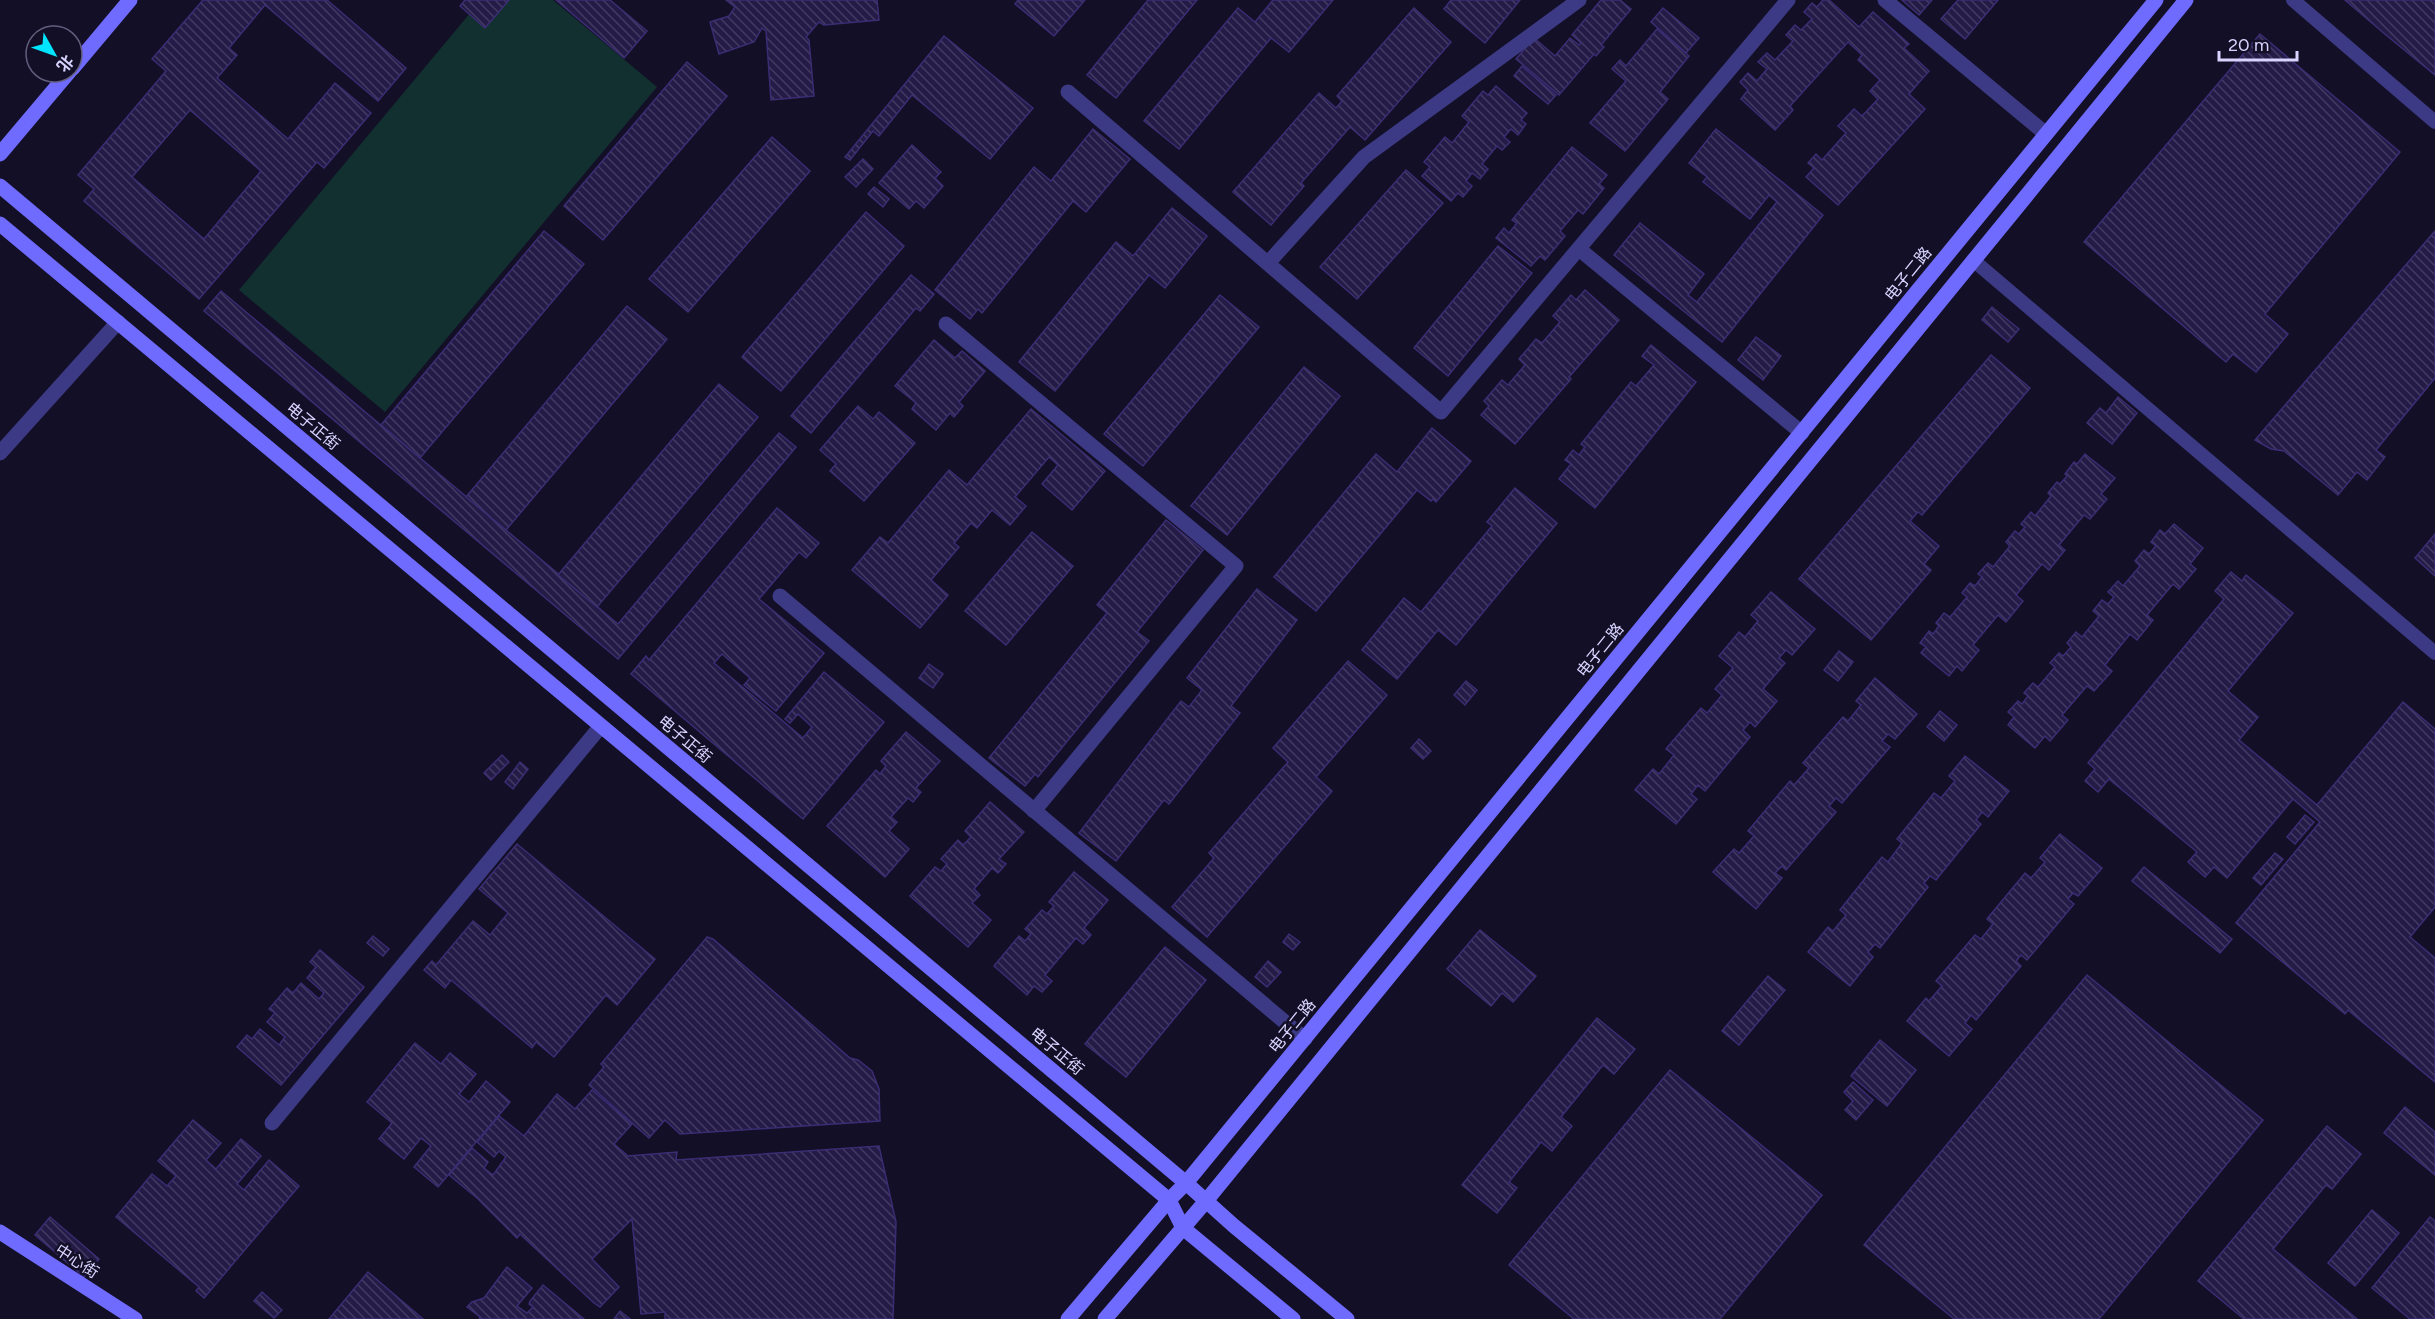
<svg xmlns="http://www.w3.org/2000/svg" width="2435" height="1319" viewBox="0 0 2435 1319" font-family="Figtree,'Noto Sans SC',sans-serif">
<defs>
<pattern id="building-back-hatch" width="6" height="6" patternUnits="userSpaceOnUse" patternTransform="scale(1.5)"><rect width="6" height="6" fill="#241b47"/><path d="M-1 5l2 2M0 0l6 6M5-1l2 2" fill="none" stroke="#433b63"/></pattern>
</defs>
<rect width="100%" height="100%" fill="#130f26"/>
<polygon fill="#12302f" points="481,0 553,0 657,87 385,412 239,290"/>
<g fill="url(#building-back-hatch)" stroke="#3b2d73" stroke-width="1.5" fill-rule="evenodd">
<path d="M203,0h124l79,68 -28,33 -113,-96 -36,43 8,7 -20,23 71,61 47,-56 36,30 -47,55 -7,-6 -118,137 -115,-98 10,-12 -16,-14 88,-104 -14,-12zM190,110l71,61 -57,68 -72,-62z"/>
<polygon points="465,0 509,0 485,28 460,6"/>
<polygon points="556,0 610,0 647,31 624,58"/>
<polygon points="726,0 877,0 879,20 824,25 819,22 806,37 809,40 814,96 771,100 766,31 762,28 754,42 719,54 710,22 729,16 735,7"/>
<polygon points="1018,0 1085,0 1054,36 1015,4"/>
<polygon points="1148,0 1197,0 1116,98 1087,75"/>
<polygon points="1273,0 1333,0 1289,52 1271,38 1179,149 1144,121 1238,8 1255,22"/>
<polygon points="1451,0 1520,0 1485,43 1444,9"/>
<polygon points="1601,0 1620,0 1631,9 1601,45 1604,47 1596,56 1594,54 1559,95 1516,59 1534,38 1555,56 1570,38 1579,45 1581,43 1572,35"/>
<polygon points="1823,0 1829,0 1859,27 1873,12 1909,44 1904,48 1929,71 1909,94 1925,109 1838,205 1806,177 1814,168 1808,163 1816,154 1822,160 1846,133 1838,126 1854,109 1862,116 1878,99 1870,91 1880,80 1858,60 1862,55 1848,42 1790,106 1793,110 1775,130 1741,99 1748,90 1740,82 1748,73 1757,81 1767,69 1758,62 1767,53 1775,60 1793,41 1786,35 1795,25 1801,30 1812,19 1804,12 1812,3 1817,7"/>
<polygon points="1902,0 1932,0 1919,15"/>
<polygon points="1958,0 1998,0 1965,39 1941,19"/>
<polygon points="2345,0 2435,0 2435,75 2386,35"/>
<polygon points="1414,8 1451,42 1365,140 1350,127 1301,183 1304,186 1271,225 1233,192 1319,93 1336,108 1342,101 1337,96"/>
<polygon points="1663,8 1699,38 1686,53 1651,22"/>
<polygon points="1657,29 1689,56 1660,92 1668,99 1625,151 1590,123 1626,81 1612,69 1620,60 1626,66"/>
<polygon points="2260,34 2400,152 2265,314 2288,334 2256,372 2233,354 2226,362 2084,242"/>
<polygon points="944,36 1033,108 990,159 912,95 879,136 873,131 850,160 845,157"/>
<polygon points="687,62 727,96 603,240 564,206"/>
<polygon points="1522,66 1556,95 1548,104 1514,76"/>
<polygon points="1496,86 1527,113 1521,120 1526,124 1518,135 1511,129 1504,137 1510,142 1502,150 1497,146 1482,164 1488,169 1480,179 1472,173 1466,181 1472,186 1463,197 1458,193 1451,201 1422,176 1430,167 1424,162 1445,137 1452,143 1469,122 1462,116 1483,91 1488,95"/>
<polygon points="1093,129 1130,159 1086,212 1073,201 982,313 978,309 970,319 935,290 1034,167 1051,181"/>
<polygon points="1716,129 1823,215 1722,342 1614,255 1640,223 1704,274 1688,295 1697,302 1777,202 1769,195 1750,219 1703,182 1707,177 1689,163"/>
<polygon points="772,137 810,171 688,312 649,279"/>
<polygon points="912,145 941,172 935,178 943,186 924,208 916,201 909,209 879,183"/>
<polygon points="1572,147 1607,175 1599,184 1604,188 1583,214 1578,210 1560,231 1565,236 1545,260 1540,256 1531,266 1496,238 1504,228 1509,233 1517,223 1512,220"/>
<polygon points="863,159 873,169 856,187 845,177"/>
<polygon points="1406,170 1443,203 1357,299 1320,267"/>
<polygon points="874,187 889,199 883,207 868,194"/>
<polygon points="1172,208 1207,236 1165,288 1149,275 1055,391 1019,362 1116,242 1133,256"/>
<polygon points="866,212 904,246 781,391 742,357"/>
<polygon points="544,231 584,264 420,458 381,425"/>
<polygon points="2435,231 2435,378 2376,450 2385,457 2367,480 2357,472 2338,495 2284,451 2271,449 2255,440"/>
<polygon points="1498,246 1532,273 1448,376 1414,348"/>
<polygon points="911,275 934,294 920,311 916,308 811,433 791,416"/>
<polygon points="1585,290 1619,320 1569,377 1571,379 1515,444 1481,415 1489,406 1484,401 1502,380 1508,385 1525,365 1519,359 1536,339 1542,343 1560,322 1553,316 1571,295 1576,300"/>
<polygon points="221,291 618,624 779,433 796,447 618,659 204,311"/>
<polygon points="1220,295 1259,327 1143,466 1104,434"/>
<polygon points="627,306 667,339 506,530 466,497"/>
<polygon points="1992,307 2019,329 2008,342 1982,320"/>
<polygon points="1756,337 1781,356 1763,380 1738,360"/>
<polygon points="934,340 955,358 962,351 985,371 959,402 963,406 954,417 950,413 936,430 912,409 916,403 895,386"/>
<polygon points="1651,345 1696,382 1595,508 1559,479 1571,464 1565,460 1573,450 1579,455 1585,447 1581,444 1631,382 1636,386 1654,365 1642,356"/>
<polygon points="1991,355 2030,388 1922,515 1918,512 1910,521 1939,546 1924,564 1931,570 1871,640 1799,579"/>
<polygon points="1304,367 1340,396 1227,535 1191,506"/>
<polygon points="719,384 758,417 597,607 558,575"/>
<polygon points="2118,397 2137,413 2112,444 2087,423 2100,408 2106,413"/>
<polygon points="858,406 873,419 879,412 915,443 864,501 830,471 836,464 820,450"/>
<polygon points="1031,409 1105,471 1072,510 1042,484 1058,465 1049,457 1015,497 1026,506 1010,525 992,510 977,528 971,523 954,543 959,547 931,580 948,595 920,628 852,570 880,537 888,543 949,470 967,485"/>
<polygon points="1432,428 1471,461 1436,502 1433,499 1431,501 1417,490 1316,611 1274,577 1376,454 1397,472"/>
<polygon points="2085,454 2115,478 2101,494 2107,499 2090,519 2084,515 2059,545 2065,550 2049,570 2042,564 2016,595 2023,601 2006,622 1998,615 1973,645 1979,650 1962,671 1957,666 1949,676 1921,653 1926,647 1920,643 1929,631 1933,634 1939,626 1936,623 1944,613 1950,617 1967,597 1962,593 1970,583 1975,586 1982,577 1978,574 1988,563 1993,567 2010,546 2006,542 2015,531 2019,534 2025,527 2021,524 2031,512 2035,516 2051,496 2048,493 2057,482 2060,484 2067,476 2065,474 2074,462 2077,464"/>
<polygon points="1515,488 1557,523 1456,645 1438,630 1397,679 1362,650 1404,598 1421,612 1492,526 1487,522"/>
<polygon points="777,508 819,543 806,558 799,552 759,599 824,653 776,711 744,685 750,678 722,654 714,663 803,738 812,727 798,714 790,723 785,719 824,672 884,722 803,819 631,674 646,656 649,660"/>
<polygon points="1166,520 1203,550 1137,632 1149,641 1038,777 1035,774 1025,786 989,758 1107,613 1097,605"/>
<polygon points="2174,524 2203,548 2190,564 2196,569 2179,589 2173,584 2147,615 2153,620 2137,640 2130,634 2105,665 2112,671 2094,691 2087,686 2062,715 2068,720 2050,741 2045,736 2035,748 2008,725 2014,717 2008,712 2018,701 2022,704 2028,696 2024,693 2033,683 2038,687 2055,667 2050,663 2059,653 2063,656 2071,647 2067,643 2076,632 2082,637 2099,616 2093,611 2102,600 2108,604 2114,597 2108,592 2118,581 2123,586 2140,566 2135,561 2144,550 2149,554 2156,546 2151,542 2160,530 2165,534"/>
<polygon points="1032,532 1073,566 1006,645 965,611"/>
<polygon points="2435,534 2435,576 2415,558"/>
<polygon points="2231,572 2242,581 2246,575 2293,613 2228,691 2258,717 2239,740 2317,805 2403,702 2435,729 2435,907 2410,937 2435,958 2435,1082 2348,1010 2345,1014 2236,923 2320,822 2293,799 2227,878 2214,867 2205,877 2188,862 2197,852 2109,779 2098,792 2085,781 2095,769 2088,763 2224,599 2215,591"/>
<polygon points="1257,589 1297,620 1231,706 1240,713 1169,804 1164,800 1116,861 1079,833 1181,701 1189,707 1202,690 1187,678"/>
<polygon points="1771,592 1815,629 1792,655 1786,650 1779,658 1785,663 1763,689 1777,701 1755,727 1750,722 1743,730 1750,737 1705,791 1698,785 1691,794 1697,799 1676,824 1635,790 1653,769 1659,774 1674,755 1666,749 1701,708 1707,713 1722,695 1715,689 1733,668 1719,656 1739,632 1745,637 1758,621 1751,615"/>
<polygon points="1839,651 1853,662 1838,681 1824,670"/>
<polygon points="1348,661 1387,695 1316,777 1332,791 1207,937 1172,907 1214,858 1209,853 1288,762 1273,748"/>
<polygon points="929,664 943,674 933,688 919,678"/>
<polygon points="1875,678 1917,714 1895,739 1888,734 1882,741 1890,747 1842,803 1836,798 1829,806 1836,812 1786,870 1782,866 1775,873 1782,878 1756,909 1713,872 1734,849 1739,853 1754,836 1748,831 1790,781 1794,785 1809,768 1803,763 1843,717 1848,721 1861,705 1856,701"/>
<polygon points="1466,681 1477,690 1465,705 1454,695"/>
<polygon points="1940,711 1957,725 1944,741 1927,727"/>
<polygon points="906,732 940,761 916,788 921,792 913,802 908,798 891,817 897,822 889,831 909,849 885,877 827,826 876,770 880,774 886,766 881,761"/>
<polygon points="1419,739 1431,751 1423,759 1411,748"/>
<polygon points="502,755 509,762 491,780 484,773"/>
<polygon points="1965,756 2009,791 1988,817 1982,812 1976,820 1981,824 1936,880 1930,876 1924,883 1928,887 1880,948 1875,944 1868,952 1873,957 1850,986 1808,952 1828,927 1833,931 1846,915 1840,910 1882,857 1888,862 1902,843 1897,839 1934,793 1941,798 1955,781 1949,776"/>
<polygon points="520,762 528,769 513,789 505,782"/>
<polygon points="990,802 1024,832 999,859 1006,864 998,873 992,868 974,889 980,895 972,903 991,920 968,947 910,896 935,867 941,871 947,864 941,859 958,840 963,845 971,837 965,831"/>
<polygon points="2305,815 2314,822 2295,844 2287,837"/>
<polygon points="2060,834 2102,868 2078,896 2073,893 2068,899 2074,904 2027,960 2021,955 2016,961 2021,966 1976,1020 1971,1015 1965,1023 1972,1029 1949,1056 1907,1021 1926,998 1929,1001 1942,986 1936,981 1975,935 1981,939 1993,924 1987,919 2025,873 2031,878 2045,862 2040,858"/>
<polygon points="517,844 655,959 617,1005 606,995 554,1057 536,1042 532,1048 451,980 445,988 424,970 432,961 436,965 473,921 490,935 508,913 479,889"/>
<polygon points="2275,853 2283,859 2261,885 2253,878"/>
<polygon points="2144,867 2232,939 2220,953 2132,881"/>
<polygon points="1074,872 1108,900 1084,928 1091,935 1083,944 1076,938 1045,975 1052,981 1042,992 1034,986 1027,995 994,966 1019,936 1025,941 1031,934 1025,929 1042,910 1047,914 1054,906 1049,902"/>
<polygon points="1480,930 1536,976 1513,1002 1502,993 1491,1006 1447,969"/>
<polygon points="1289,934 1300,942 1293,950 1283,942"/>
<polygon points="373,936 389,949 383,956 367,943"/>
<polygon points="707,937 713,939 850,1058 858,1060 872,1071 879,1089 880,1121 680,1134 665,1120 649,1138 589,1085 604,1067 601,1064"/>
<polygon points="1165,947 1206,980 1126,1077 1085,1044"/>
<polygon points="320,950 364,987 281,1085 237,1047 247,1035 252,1039 260,1029 279,1045 285,1037 267,1022 275,1013 269,1009 287,988 293,993 301,983 319,999 324,993 307,978 316,967 310,962"/>
<polygon points="1268,961 1281,972 1267,987 1255,977"/>
<polygon points="2087,975 2263,1120 2099,1319 1954,1319 1864,1245"/>
<polygon points="1768,976 1785,990 1739,1045 1722,1031"/>
<polygon points="1597,1018 1635,1049 1614,1074 1603,1065 1561,1117 1572,1126 1552,1151 1541,1142 1509,1182 1517,1188 1497,1213 1462,1185"/>
<polygon points="1880,1040 1916,1070 1887,1106 1851,1076"/>
<polygon points="415,1043 441,1064 450,1053 476,1074 459,1094 469,1102 486,1081 510,1102 438,1187 414,1167 431,1146 421,1138 404,1159 379,1139 392,1123 367,1102"/>
<polygon points="1670,1070 1822,1195 1720,1319 1574,1319 1509,1265"/>
<polygon points="1853,1082 1873,1100 1856,1120 1845,1110 1853,1101 1844,1092"/>
<polygon points="592,1090 632,1124 614,1144 628,1156 677,1152 676,1160 879,1146 896,1222 893,1319 665,1319 665,1312 641,1314 632,1219 592,1259 619,1287 600,1307 594,1303 520,1234 517,1238 477,1198 449,1175 472,1148 488,1162 484,1168 493,1175 506,1157 499,1151 494,1157 477,1142 499,1116 524,1136 557,1094 575,1109"/>
<polygon points="2405,1107 2435,1132 2435,1175 2384,1133"/>
<polygon points="193,1120 221,1143 206,1160 216,1169 241,1139 261,1156 237,1184 244,1190 269,1160 299,1186 204,1298 196,1291 199,1287 116,1217 152,1174 167,1186 176,1176 158,1161"/>
<polygon points="2327,1126 2361,1154 2332,1189 2326,1185 2273,1249 2357,1319 2244,1319 2198,1281"/>
<polygon points="2372,1210 2399,1233 2355,1286 2328,1263"/>
<polygon points="50,1217 99,1259 84,1277 35,1235"/>
<polygon points="2430,1217 2435,1221 2435,1319 2410,1319 2372,1288"/>
<polygon points="507,1267 532,1288 517,1306 527,1313 533,1307 529,1304 530,1301 543,1285 584,1319 479,1319 480,1317 467,1307 472,1302 484,1298"/>
<polygon points="368,1272 423,1319 329,1319"/>
<polygon points="262,1292 282,1310 274,1318 254,1301"/>
<polygon points="620,1311 630,1319 614,1319"/>
</g>
<g fill="none" stroke-linecap="round" stroke-linejoin="round">
<g stroke="#3d3a85" stroke-width="14">
<polyline points="2293,0 2435,122"/>
<polyline points="1973,260 2435,653"/>
</g>
<g stroke="#3d3a85" stroke-width="15">
<polyline points="1885,0 2046,134"/>
<polyline points="1068,92 1441,412 1788,0"/>
<polyline points="1579,249 1802,433"/>
<polyline points="1268,263 1364,157 1579,0"/>
<polyline points="946,324 1236,566 1034,811"/>
<polyline points="0,453 118,322"/>
<polyline points="780,596 1305,1039"/>
<polyline points="272,1123 601,726"/>
</g>
<g stroke="#6f6bff" stroke-width="15">
<polyline points="72,69 130,0"/>
<polyline points="0,154 69,72"/>
<polyline points="0,186 1186,1183 1234,1226 1347,1319"/>
<polyline points="0,224 1169,1200 1183,1228 1293,1319"/>
<polyline points="0,1232 135,1319"/>
<polyline points="1068,1319 1169,1200 1186,1183 2156,0"/>
<polyline points="1105,1319 1206,1201 2186,0"/>
</g>
</g>
<g text-anchor="middle" dominant-baseline="central" stroke-width="5" stroke-linejoin="round" paint-order="stroke">
<g font-size="16" fill="#d9d4ff" stroke="#130f26">
<text transform="translate(1908 274) rotate(-51)">电子二路</text>
<text transform="translate(313 426) rotate(40)">电子正街</text>
<text transform="translate(1600 650) rotate(-51)">电子二路</text>
<text transform="translate(685 739) rotate(40)">电子正街</text>
<text transform="translate(1292 1026) rotate(-51)">电子二路</text>
<text transform="translate(1057 1051) rotate(40)">电子正街</text>
<text transform="translate(77 1261) rotate(33)">中心街</text>
</g>
</g>
<g transform="translate(54 54) rotate(130)"><circle r="28" fill="#130f26" stroke="#625e7d" stroke-width="1.5"/>
<path d="M0-4.5L10 22L0 15L-10 22Z" fill="#00e5ff"/>
<text y="-9" font-size="16" font-weight="bold" text-anchor="middle" fill="#d9d4ff">北</text>
</g>
<path d="M2219 51v9h78v-9" fill="none" stroke="#d9d4ff" stroke-width="3"/>
<text x="2228" y="51" font-size="18" fill="#d9d4ff" stroke="#130f26" stroke-width="4.5" paint-order="stroke">20 m</text>
</svg>
